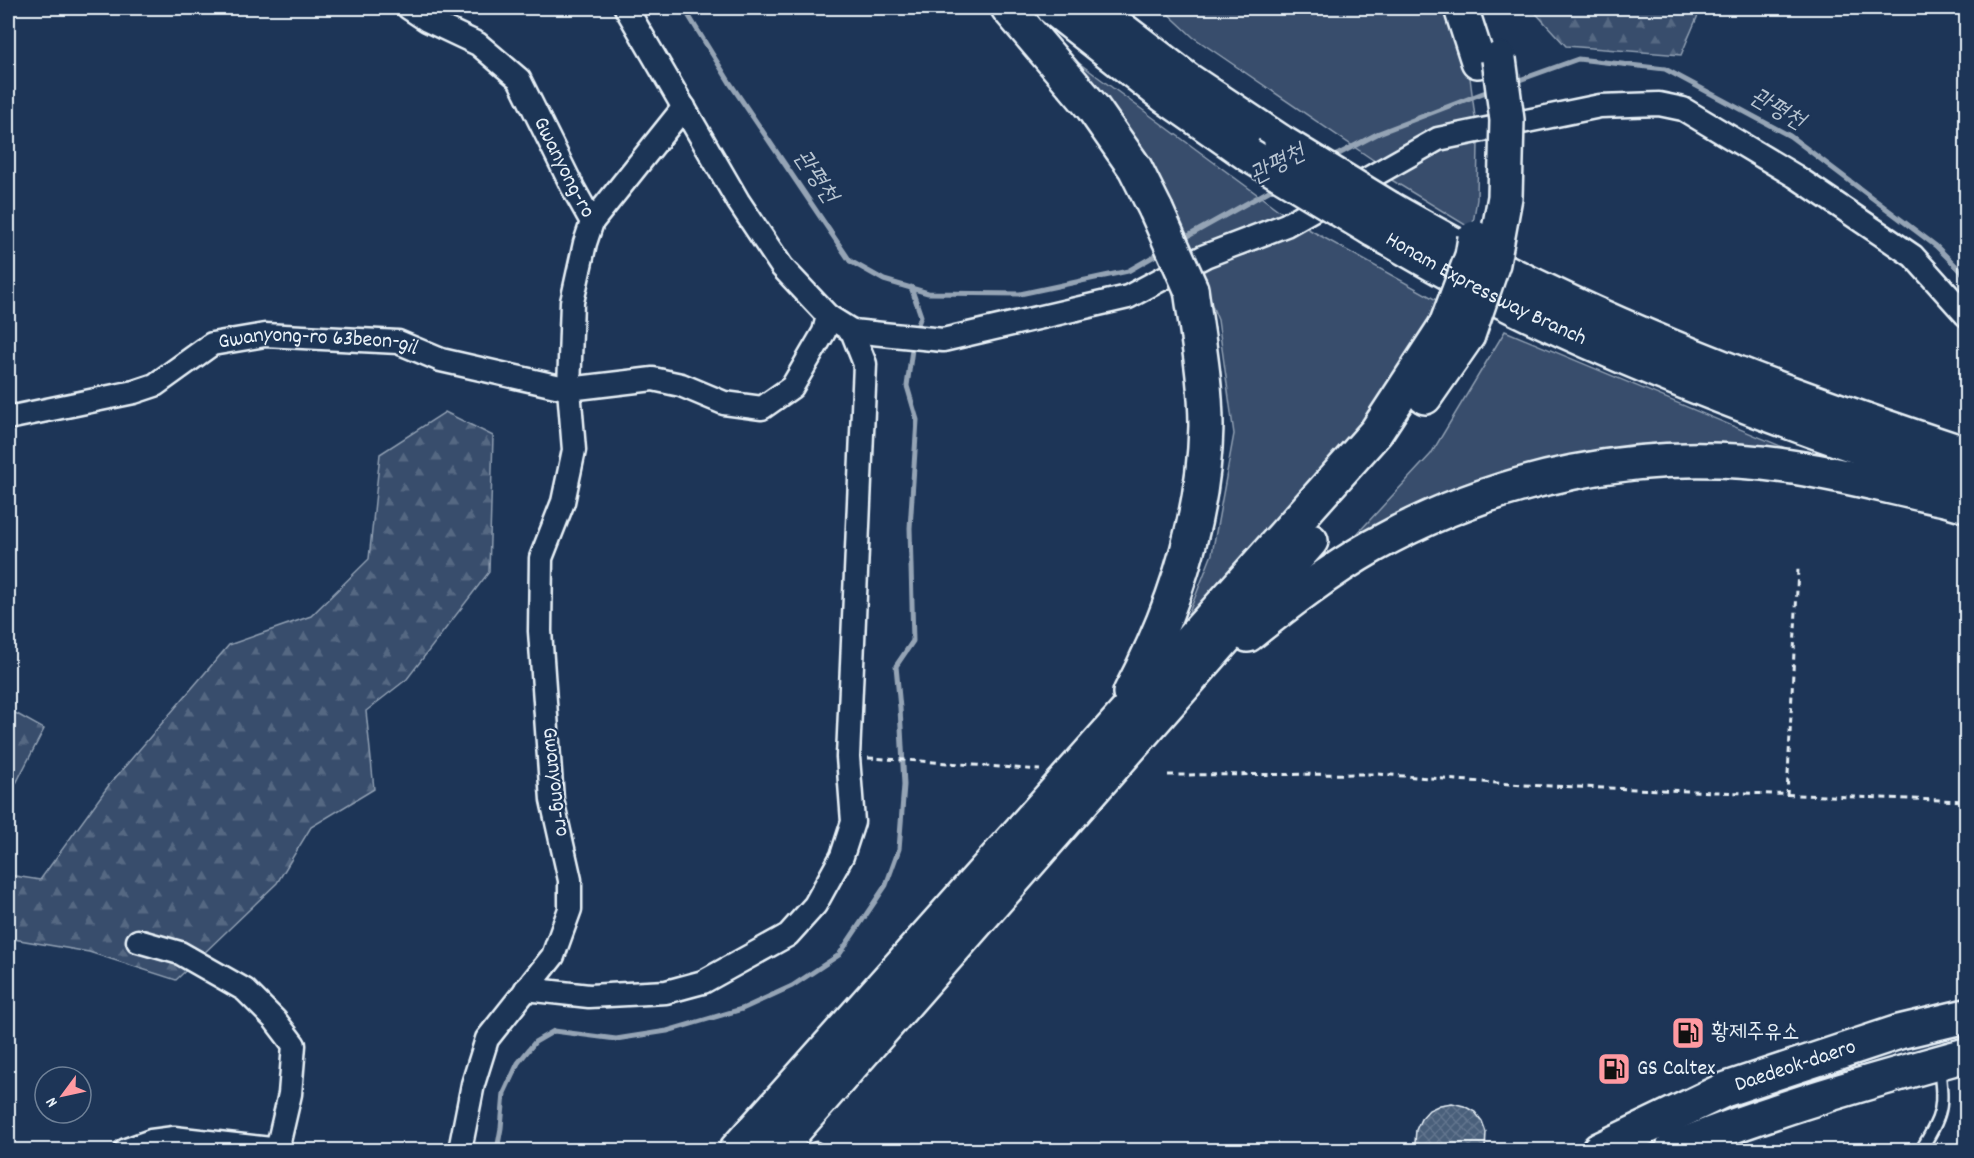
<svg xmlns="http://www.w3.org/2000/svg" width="1974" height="1158" viewBox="0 0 1974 1158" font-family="Dekko,'Poor Story',sans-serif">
<defs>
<pattern id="forest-firs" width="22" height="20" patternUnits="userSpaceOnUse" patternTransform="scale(1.5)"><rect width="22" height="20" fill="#374d6c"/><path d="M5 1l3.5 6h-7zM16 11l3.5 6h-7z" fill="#546782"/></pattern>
<pattern id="building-cross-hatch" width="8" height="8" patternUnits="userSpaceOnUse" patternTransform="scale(1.5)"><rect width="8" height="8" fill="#495e7a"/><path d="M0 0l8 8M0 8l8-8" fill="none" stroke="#63768e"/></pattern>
</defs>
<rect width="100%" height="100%" fill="#1d3557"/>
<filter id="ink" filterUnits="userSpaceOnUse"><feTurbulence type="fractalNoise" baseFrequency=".0167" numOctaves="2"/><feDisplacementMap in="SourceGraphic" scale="12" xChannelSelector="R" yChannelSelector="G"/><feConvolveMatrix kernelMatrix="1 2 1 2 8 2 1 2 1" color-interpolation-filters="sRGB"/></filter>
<g filter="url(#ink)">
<g fill="#374d6c" stroke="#909fb2" stroke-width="1.5">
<polygon points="1162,8 1450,8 1467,54 1476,125 1382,166 1193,37"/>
<polygon points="1068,55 1292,220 1440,302 1367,427 1175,648 1212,554 1234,434 1218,320 1163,187"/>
<polygon points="1478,142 1477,199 1472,229 1385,176 1440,144"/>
<polygon points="1505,331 1809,458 1694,450 1343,549 1431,454"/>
</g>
<g fill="url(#forest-firs)" stroke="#909fb2" stroke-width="1.5">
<polygon points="1531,8 1701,8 1681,55 1566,46"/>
<polygon points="445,412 493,436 489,572 407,679 366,711 374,789 311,827 277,883 176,980 89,952 8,938 8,875 40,880 109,785 229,645 311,616 369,559 380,454"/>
<polygon points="8,709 44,729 8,799"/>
</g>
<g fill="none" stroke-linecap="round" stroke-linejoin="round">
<g stroke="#95a4b5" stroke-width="5">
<polyline points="684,8 730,83 850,261 884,280 928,293 1020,294 1128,271 1163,251"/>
<polyline points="1514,82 1578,59 1665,69 1790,136 1936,246 1966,276"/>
<polyline points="1331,158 1379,133 1491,90"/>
<polyline points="1181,240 1278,186"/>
<polyline points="911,287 921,316 915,333"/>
<polyline points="497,1150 501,1128 504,1093 518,1063 535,1042 554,1031 616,1039 667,1031 742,1009 792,986 839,955 886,885 899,849 904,785 900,708 896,666 913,641 910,528 917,420 907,386 913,342"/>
</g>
</g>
<polygon fill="url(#building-cross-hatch)" stroke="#e8f1f8" stroke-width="1.5" points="1452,1103 1464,1106 1475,1112 1482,1121 1486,1132 1485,1150 1417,1150 1415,1143 1416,1130 1421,1119 1429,1110 1440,1105"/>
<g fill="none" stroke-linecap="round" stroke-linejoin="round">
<g stroke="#e8f1f8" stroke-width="15">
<g id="service">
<polyline points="810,1150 816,1148 819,1150"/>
<path d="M1921,1150c22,-37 23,-41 18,-84"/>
</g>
</g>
<g stroke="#e8f1f8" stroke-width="27">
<g id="minor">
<path id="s1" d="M409,8l18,12 51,24 41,35 54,109 19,34"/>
<polyline points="852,331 943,340 1128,297 1205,256 1286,225 1438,139 1600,106 1659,104 1683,109 1795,176 1913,256 1966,315"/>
<path id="s2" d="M8,418l126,-26 21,-7 57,-41 53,-9 133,7 43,18 128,29 84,-10 28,6 43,18 38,5 30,-21 32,-55 4,-16"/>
<polyline points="138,941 180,953 245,990 275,1020 294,1045 290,1094 277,1150"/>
<polyline points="526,989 589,996 666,992 703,982 788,935 815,905 842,856 853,822 848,757 865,364 852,331 828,316 782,267 738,201 626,8"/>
<polyline points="126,1150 151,1141 174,1138 280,1150"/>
<polyline points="460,1150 473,1084 487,1039 553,956 570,909 570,880 552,800 540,631 541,558 563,502 574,450 569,389 572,302 585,243 592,222 684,107"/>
</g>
</g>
<g stroke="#e8f1f8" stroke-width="38">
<g id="primary">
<path id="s3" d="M1599,1150l125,-60 175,-58 67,-16"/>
<path d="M1672,1150c35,-16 72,-28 108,-40 62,-21 124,-38 186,-55"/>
</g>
</g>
<g stroke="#e8f1f8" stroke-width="38">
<g id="motorway">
<polyline points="1008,8 1093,108 1135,168 1156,210"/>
<polyline points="1053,8 1166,97 1249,155"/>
<polyline points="1094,8 1188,80 1281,142"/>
<polyline points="1461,8 1478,61"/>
<path d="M1389,208c51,29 103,58 157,83 136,65 277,116 420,163"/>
<path id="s4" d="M1372,229c51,30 103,60 156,85 142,67 290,121 438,169"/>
<polyline points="1425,397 1468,335"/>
<path d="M1248,635c40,-32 81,-64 125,-89 125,-70 270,-100 412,-80 53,7 107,22 160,33l21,6"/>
<path d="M1130,693c43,-82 74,-174 76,-267 0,-46 -9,-92 -15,-137"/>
<polyline points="736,1150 1376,432 1446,325"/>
<polyline points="777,1150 1311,541"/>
</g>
</g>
<g stroke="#e8f1f8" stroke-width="3" stroke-dasharray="6 4.5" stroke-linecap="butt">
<polyline points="868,758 921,761 1040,770"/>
<polyline points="1168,775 1377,774 1523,785 1966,801"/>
<polyline points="1787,796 1798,569"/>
</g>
<use href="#service" stroke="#1d3557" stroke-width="10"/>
<use href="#minor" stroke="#1d3557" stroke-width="22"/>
<use href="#primary" stroke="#1d3557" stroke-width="33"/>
<use href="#motorway" stroke="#1d3557" stroke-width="33"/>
<g stroke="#e8f1f8" stroke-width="38" stroke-linecap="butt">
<g id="motorway-bridge">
<polyline points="1281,142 1389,208"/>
<polyline points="1249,155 1372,229"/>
<polyline points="1156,210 1191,289"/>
<polyline points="1446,325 1472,256 1475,238"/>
<polyline points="1468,335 1493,263 1505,197 1507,120 1499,59"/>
</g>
</g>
<use href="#motorway-bridge" stroke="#1d3557" stroke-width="33"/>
</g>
</g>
<defs>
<g id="fuel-square" transform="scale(1.725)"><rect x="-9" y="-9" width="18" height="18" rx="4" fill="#ff9aa2" stroke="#1d3557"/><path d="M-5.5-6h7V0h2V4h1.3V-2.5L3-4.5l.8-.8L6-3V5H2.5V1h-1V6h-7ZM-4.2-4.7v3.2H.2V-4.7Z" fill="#111"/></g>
</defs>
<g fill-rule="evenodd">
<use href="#fuel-square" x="1688" y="1033"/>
<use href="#fuel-square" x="1614" y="1069"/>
</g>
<g text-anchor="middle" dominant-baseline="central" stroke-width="4.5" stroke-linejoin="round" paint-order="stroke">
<g font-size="22" fill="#e8f1f8" stroke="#1d3557">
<text stroke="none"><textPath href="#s1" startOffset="231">Gwanyong-ro</textPath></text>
<text stroke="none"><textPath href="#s4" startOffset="129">Honam Expressway Branch</textPath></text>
<text stroke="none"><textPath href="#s2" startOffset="328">Gwanyong-ro 63beon-gil</textPath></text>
<text transform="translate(555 782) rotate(83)">Gwanyong-ro</text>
<text stroke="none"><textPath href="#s3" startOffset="214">Daedeok-daero</textPath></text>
</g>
<g font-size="22" fill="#e8f1f8" stroke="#1d3557" text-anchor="start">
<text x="1711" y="1033">황제주유소</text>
<text x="1637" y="1069">GS Caltex</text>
</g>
<g font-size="24" font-style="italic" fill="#b7c4d1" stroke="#1d3557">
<text transform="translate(1777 110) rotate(30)">관평천</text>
<text transform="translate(1278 165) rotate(-27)">관평천</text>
<text transform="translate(815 177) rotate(56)">관평천</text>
</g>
</g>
<rect width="1974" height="1158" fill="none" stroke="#1d3557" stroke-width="30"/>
<rect x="15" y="15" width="1944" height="1128" fill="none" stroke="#e8f1f8" stroke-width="2" filter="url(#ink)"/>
<g transform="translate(63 1095) rotate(237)"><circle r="28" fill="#1d3557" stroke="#6e8097" stroke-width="1.5"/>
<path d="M0-4.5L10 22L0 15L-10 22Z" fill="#ff9aa2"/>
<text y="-9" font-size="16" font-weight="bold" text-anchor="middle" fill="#e8f1f8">N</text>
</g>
</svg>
